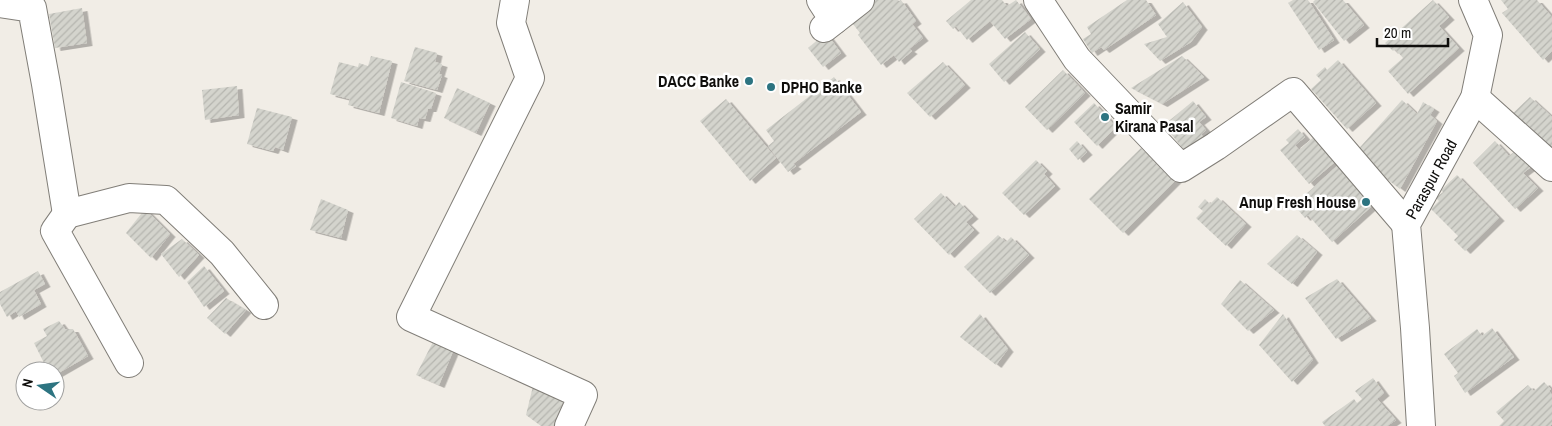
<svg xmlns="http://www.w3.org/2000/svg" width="1552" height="426" viewBox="0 0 1552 426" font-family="'Archivo Narrow',sans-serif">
<defs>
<pattern id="building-hatch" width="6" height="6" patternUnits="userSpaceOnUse" patternTransform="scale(1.25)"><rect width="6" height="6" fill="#d4d4cd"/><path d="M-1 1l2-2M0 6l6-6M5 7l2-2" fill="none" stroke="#b5b5af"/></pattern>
<filter id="shadow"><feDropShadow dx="5.5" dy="3" stdDeviation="0" flood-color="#0004"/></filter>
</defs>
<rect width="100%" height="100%" fill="#f1ede6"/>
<g fill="url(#building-hatch)" filter="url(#shadow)">
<polygon points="868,0 898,0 899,1 901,0 916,21 912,24 923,38 909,49 912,51 899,62 894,55 881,65 858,35 860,33 849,19"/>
<polygon points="971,0 1002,0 1007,6 1016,0 1031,19 1005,39 990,21 967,40 956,26 953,29 946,21"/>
<polygon points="1127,0 1146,0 1156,15 1104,50 1101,47 1092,53 1083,39 1091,34 1087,27"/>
<polygon points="1293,0 1308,0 1334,40 1319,50 1288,3"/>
<polygon points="1315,0 1343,0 1364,25 1344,41 1313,2"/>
<polygon points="1433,0 1449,17 1439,26 1459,48 1408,94 1388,71 1403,58 1395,49 1393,51 1385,43"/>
<polygon points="1501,0 1537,0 1552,17 1552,51 1543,60 1502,13 1508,9"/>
<polygon points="1183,2 1202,27 1191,42 1160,61 1144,44 1167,37 1158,24"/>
<polygon points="82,8 87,43 55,48 49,14"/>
<polygon points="1025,32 1040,49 1004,82 989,64"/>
<polygon points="826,33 841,53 823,67 808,48"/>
<polygon points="415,47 437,53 435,62 442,64 439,74 442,75 437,90 404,81"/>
<polygon points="371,56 392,61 379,113 348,105 350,99 330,94 339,62 358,67 359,63 368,66"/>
<polygon points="1182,56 1204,77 1162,104 1131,88"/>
<polygon points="1338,60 1376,103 1347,129 1311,89 1321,80 1316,75 1325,67 1327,70"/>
<polygon points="943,62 965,85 930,117 907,93"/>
<polygon points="1063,70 1085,93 1047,130 1025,107"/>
<polygon points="834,77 861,112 793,164 796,166 788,172 768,146 774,141 766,130"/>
<polygon points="401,82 436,93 431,109 428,109 425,119 419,118 417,126 391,118"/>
<polygon points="237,86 239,115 205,120 202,90"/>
<polygon points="457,88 490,103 476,133 444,118"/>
<polygon points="1530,97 1552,117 1552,159 1508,118"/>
<polygon points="726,99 776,158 750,181 700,121"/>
<polygon points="1402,100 1417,114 1423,102 1434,109 1430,115 1437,121 1400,189 1354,154"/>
<polygon points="1193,101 1206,117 1199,122 1206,130 1201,134 1206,141 1188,155 1164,125"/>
<polygon points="1094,103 1116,127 1097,146 1074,122"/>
<polygon points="257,108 292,117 283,150 275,147 273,151 247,144"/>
<polygon points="1298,129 1305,137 1295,145 1299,150 1315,136 1336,161 1309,184 1280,150 1289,143 1286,140"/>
<polygon points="1077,141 1087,152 1078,160 1069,149"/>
<polygon points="1495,141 1509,156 1515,151 1531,167 1523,173 1538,188 1515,209 1473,163"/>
<polygon points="1141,148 1176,180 1123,233 1089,199"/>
<polygon points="1036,160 1047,171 1044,174 1055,186 1024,215 1002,193"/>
<polygon points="1337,166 1373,205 1332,242 1308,215 1305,218 1294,205"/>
<polygon points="1457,175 1499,218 1465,251 1454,240 1458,236 1431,209 1439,201 1436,198 1443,192 1441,190"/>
<polygon points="941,193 955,207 959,202 973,216 966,222 974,230 949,255 914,219"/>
<polygon points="1217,197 1246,224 1226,246 1196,218 1203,211 1198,207 1205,199 1210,204"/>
<polygon points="321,199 348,210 341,238 310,230"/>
<polygon points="145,209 170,234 151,258 126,233"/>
<polygon points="998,235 1006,242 1011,237 1029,255 990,293 964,267"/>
<polygon points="1297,235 1317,252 1292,284 1267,264"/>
<polygon points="182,239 199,255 179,277 161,254"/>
<polygon points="204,266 224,291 204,307 187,282"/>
<polygon points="38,271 45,284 34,290 41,304 19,317 16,311 7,317 0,304 0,292"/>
<polygon points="1337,279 1371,318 1336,339 1305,298"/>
<polygon points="1240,280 1274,310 1248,331 1221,304"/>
<polygon points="226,298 246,310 225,334 207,318"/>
<polygon points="980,314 1008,349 996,365 960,337"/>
<polygon points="1283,314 1313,360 1292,382 1259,345"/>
<polygon points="59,321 65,329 73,329 88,356 55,375 55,371 48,371 34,343 47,336 43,329"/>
<polygon points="1492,328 1514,357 1465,393 1454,376 1458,373 1444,354 1477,329 1482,336"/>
<polygon points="434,340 454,349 439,385 416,375"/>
<polygon points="1373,378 1384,393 1377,399 1396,420 1387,426 1325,426 1322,422 1354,399 1357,403 1362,399 1355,391"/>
<polygon points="1544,382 1551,389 1549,391 1552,395 1552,424 1550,426 1499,426 1504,421 1496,412 1528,385 1534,391"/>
<polygon points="533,386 566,396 553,426 541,426 526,415"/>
</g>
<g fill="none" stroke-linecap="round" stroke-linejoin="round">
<g stroke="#817e78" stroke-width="30">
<g id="minor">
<polyline points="515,0 511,23 530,78 411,317 583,395 569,426"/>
<polyline points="821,0 834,20"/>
<polyline points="1038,0 1077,59 1181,168 1216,146 1293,92 1406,224"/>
<polyline points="0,3 32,8 46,84 67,214 129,198 166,200 222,253 264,305"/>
<polyline points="824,28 860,0"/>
<polyline points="1475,98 1552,167"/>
<polyline points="67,214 55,231 129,363"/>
</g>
</g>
<g stroke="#817e78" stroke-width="30">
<polyline id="tertiary" points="1421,426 1415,328 1406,224 1475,98 1488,35 1473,0"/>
</g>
<use href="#minor" stroke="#fff" stroke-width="28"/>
<use href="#tertiary" stroke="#fff" stroke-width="28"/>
</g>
<g fill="#2d7481" stroke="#fff" stroke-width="2">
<circle cx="749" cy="81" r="5"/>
<circle cx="771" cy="87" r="5"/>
<circle cx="1105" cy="117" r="5"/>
<circle cx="1366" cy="202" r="5"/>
</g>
<g text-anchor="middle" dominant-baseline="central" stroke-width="5" stroke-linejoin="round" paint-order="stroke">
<g font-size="16" font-weight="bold" fill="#0f0e0c" stroke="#fff" text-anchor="end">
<text x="739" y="81">DACC Banke</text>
<text x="781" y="87" text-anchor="start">DPHO Banke</text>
<text x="1115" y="108" text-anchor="start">Samir<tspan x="1115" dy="18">Kirana Pasal</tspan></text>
<text x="1356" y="202">Anup Fresh House</text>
</g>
<g font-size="16" fill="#0f0e0c" stroke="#fff">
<text transform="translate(1431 179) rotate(-61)">Paraspur Road</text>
</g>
</g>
<g transform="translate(40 386) rotate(283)"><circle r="24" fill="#ffffff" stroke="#9f9f9e"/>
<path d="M0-4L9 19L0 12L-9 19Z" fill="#2d7481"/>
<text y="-8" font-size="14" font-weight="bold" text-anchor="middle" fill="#0f0e0c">N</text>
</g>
<path d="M1377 38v8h71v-8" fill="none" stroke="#0f0e0c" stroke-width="2.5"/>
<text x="1384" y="38" font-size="15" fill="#0f0e0c" stroke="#ffffff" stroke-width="4" paint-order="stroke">20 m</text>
</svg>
